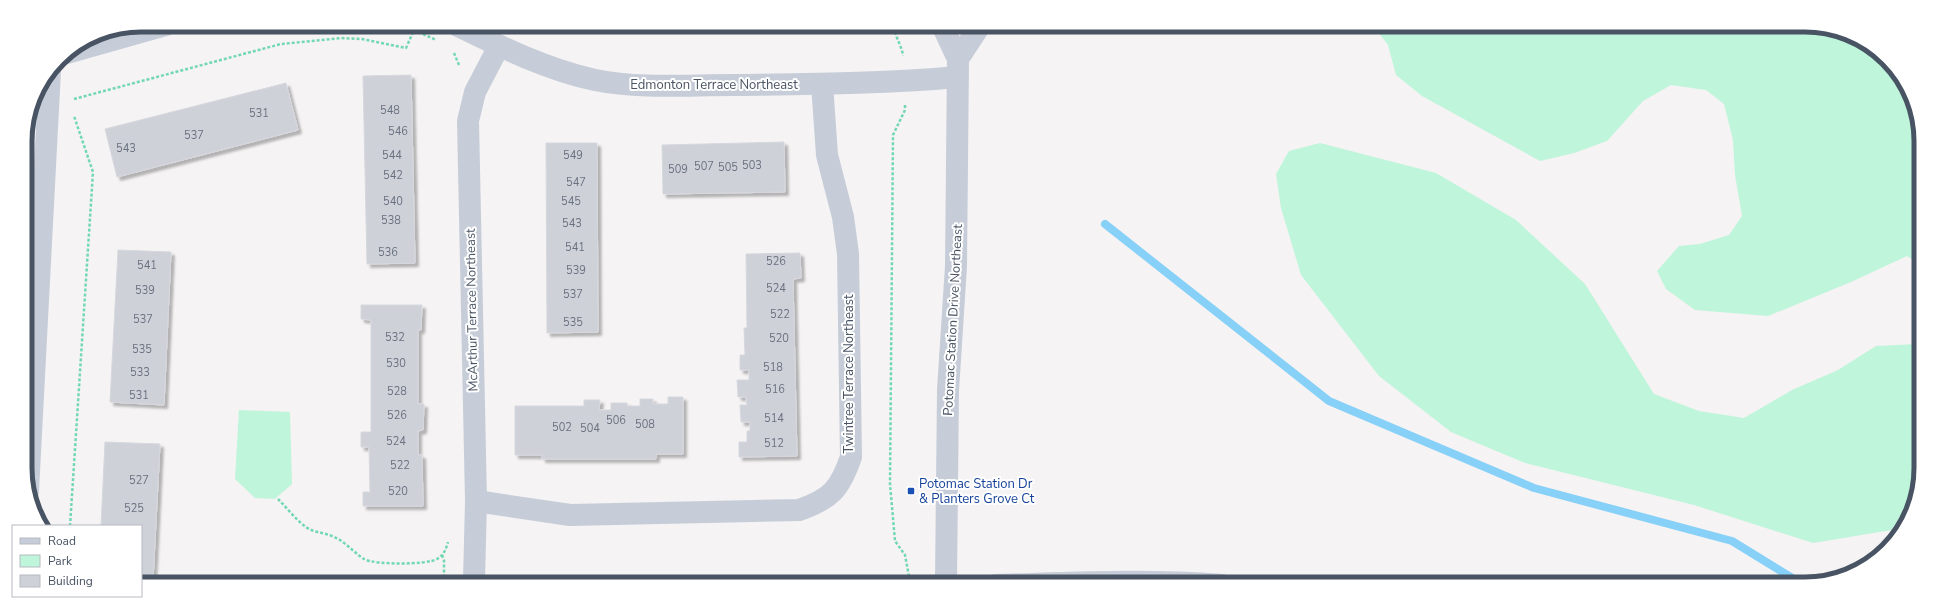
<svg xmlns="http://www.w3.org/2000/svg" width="1946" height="609" viewBox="0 0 1946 609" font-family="'Nunito Sans',sans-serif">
<defs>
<filter id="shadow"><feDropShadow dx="3.5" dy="3.5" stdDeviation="1" flood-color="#0004"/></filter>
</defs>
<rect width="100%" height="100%" fill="#f5f3f3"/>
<g fill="#bff5db">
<polygon points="1375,28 1835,29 1887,59 1919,119 1918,263 1907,256 1851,282 1768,316 1695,310 1666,289 1657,271 1679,246 1700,244 1729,235 1742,216 1735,175 1733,140 1724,104 1706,90 1671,85 1643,101 1607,141 1574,153 1540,161 1422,96 1396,75 1388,45"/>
<polygon points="1320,143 1436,173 1516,220 1585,284 1654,394 1699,411 1744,418 1792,390 1838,370 1876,346 1918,344 1917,498 1905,526 1904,528 1813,543 1694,505 1525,463 1451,432 1379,376 1301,275 1281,208 1276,174 1289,151"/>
<polygon points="239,410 290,412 292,484 275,499 255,498 235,479"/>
</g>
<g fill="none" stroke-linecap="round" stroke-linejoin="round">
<polyline stroke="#87d0f7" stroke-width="8" points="1105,224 1329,401 1534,488 1732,541 1802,584"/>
</g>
<g fill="#cfd1d8" stroke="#d6d8df" filter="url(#shadow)">
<polygon points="411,75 415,263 367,264 363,76"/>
<polygon points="286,83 298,130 117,177 105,129"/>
<polygon points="784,142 785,192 663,194 662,145"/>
<polygon points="546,143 597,143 598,332 547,333"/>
<polygon points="118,250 171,252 164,405 110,402"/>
<polygon points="800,253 801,278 793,279 797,456 739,457 739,442 747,442 747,431 750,431 750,422 741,422 740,405 747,405 746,397 738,397 737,380 749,380 749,370 740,370 740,355 745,355 744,328 747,328 746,254"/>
<polygon points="361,305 422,305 421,330 418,330 418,404 424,404 423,430 418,431 418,455 422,455 423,506 363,506 363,492 370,492 369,447 361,447 361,432 371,432 371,320 361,319"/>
<polygon points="668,397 683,397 683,454 656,454 656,459 542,459 542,455 515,455 515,406 584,406 584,400 600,400 599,410 611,410 611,403 627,403 627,406 640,406 640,399 653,399 653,404 668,404"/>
<polygon points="105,442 160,444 153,580 141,580 141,526 101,526"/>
</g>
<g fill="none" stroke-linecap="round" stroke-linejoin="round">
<g stroke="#72d8b3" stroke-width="2.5" stroke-dasharray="3 2" stroke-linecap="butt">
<path d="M894,27c1,10 8,19 9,29"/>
<polyline points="454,53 459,65"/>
<polyline points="74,99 281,44 341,38 362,39 406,48 414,30 436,40"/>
<polyline points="905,105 905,110 893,135 890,484 895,541 905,555 910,582"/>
<path d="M278,499c9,9 18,21 28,28 8,6 17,5 26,9 13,5 21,16 32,23 10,6 63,6 73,0 7,-4 9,-10 11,-17"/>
<polyline points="70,526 93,172 74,116"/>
<polyline points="442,555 444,560 444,581"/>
</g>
<path stroke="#c6cdd8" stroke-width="16" d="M995,582c76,-2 151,-6 227,0"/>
<g stroke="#c6cdd8" stroke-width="22">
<path d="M458,26c43,21 90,44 137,54 45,9 91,5 136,5 76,-1 151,-1 226,-8"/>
<polyline points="67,53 166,25"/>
<polyline points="28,491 50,71"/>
<path d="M476,501l94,14 229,-5c32,-11 41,-21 52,-53l-3,-203 -5,-37 -16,-62 -5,-71"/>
<polyline points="474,581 476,501 468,121 475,92 499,46"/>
</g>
<g stroke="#c6cdd8" stroke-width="22">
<polyline points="943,27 958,59 956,266 948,390 946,582"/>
<polyline points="958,59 979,27"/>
</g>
</g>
<rect fill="#1a4fb4" stroke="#fff" stroke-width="1.5" x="907" y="487" width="8" height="8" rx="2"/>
<g text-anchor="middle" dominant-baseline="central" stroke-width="4" stroke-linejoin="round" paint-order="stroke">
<g font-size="11" fill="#6a7280">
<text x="390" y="110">548</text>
<text x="259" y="113">531</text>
<text x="398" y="131">546</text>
<text x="194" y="135">537</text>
<text x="126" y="148">543</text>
<text x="392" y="155">544</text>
<text x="573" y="155">549</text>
<text x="752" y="165">503</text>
<text x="704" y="166">507</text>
<text x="728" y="167">505</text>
<text x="678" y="169">509</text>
<text x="393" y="175">542</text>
<text x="576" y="182">547</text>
<text x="393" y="201">540</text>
<text x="571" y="201">545</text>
<text x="391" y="220">538</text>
<text x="572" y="223">543</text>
<text x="575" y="247">541</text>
<text x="388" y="252">536</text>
<text x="776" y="261">526</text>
<text x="147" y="265">541</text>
<text x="576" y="270">539</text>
<text x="776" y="288">524</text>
<text x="145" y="290">539</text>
<text x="573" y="294">537</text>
<text x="780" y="314">522</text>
<text x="143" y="319">537</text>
<text x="573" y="322">535</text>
<text x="395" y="337">532</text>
<text x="779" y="338">520</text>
<text x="142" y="349">535</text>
<text x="396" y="363">530</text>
<text x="773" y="367">518</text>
<text x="140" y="372">533</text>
<text x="775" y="389">516</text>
<text x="397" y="391">528</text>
<text x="139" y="395">531</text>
<text x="397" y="415">526</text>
<text x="774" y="418">514</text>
<text x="616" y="420">506</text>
<text x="645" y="424">508</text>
<text x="562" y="427">502</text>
<text x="590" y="428">504</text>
<text x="396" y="441">524</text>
<text x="774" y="443">512</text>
<text x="400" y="465">522</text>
<text x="139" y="480">527</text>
<text x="398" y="491">520</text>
<text x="134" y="508">525</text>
</g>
<g font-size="13" fill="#485363" stroke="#fff">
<text x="714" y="85">Edmonton Terrace Northeast</text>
<text transform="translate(472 310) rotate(-91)">McArthur Terrace Northeast</text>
<text transform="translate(953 320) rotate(-87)">Potomac Station Drive Northeast</text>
<text transform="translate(849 374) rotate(-90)">Twintree Terrace Northeast</text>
</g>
<g font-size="13" fill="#164399" stroke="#fff" text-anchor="start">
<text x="919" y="484">Potomac Station Dr<tspan x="919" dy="15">&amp; Planters Grove Ct</tspan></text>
</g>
</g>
<path d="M0 0H1946V609H0ZM141 32H1805A109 109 0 0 1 1914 141V468A109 109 0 0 1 1805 577H141A109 109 0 0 1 32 468V141A109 109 0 0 1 141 32Z" fill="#fff" fill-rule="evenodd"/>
<path fill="none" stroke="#485363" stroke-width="5" d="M141 32H1805A109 109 0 0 1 1914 141V468A109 109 0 0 1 1805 577H141A109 109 0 0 1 32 468V141A109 109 0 0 1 141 32Z"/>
<rect x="12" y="525" width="130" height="72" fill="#ffffff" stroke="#b6bac1"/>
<rect x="20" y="538" width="20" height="6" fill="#c6cdd8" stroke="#b6bac1"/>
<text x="48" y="545" font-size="12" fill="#485363">Road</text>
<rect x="20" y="555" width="20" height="12" fill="#bff5db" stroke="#b6bac1"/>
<text x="48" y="565" font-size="12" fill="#485363">Park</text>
<rect x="20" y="575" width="20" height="12" fill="#cfd1d8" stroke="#b6bac1"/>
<text x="48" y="585" font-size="12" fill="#485363">Building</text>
</svg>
